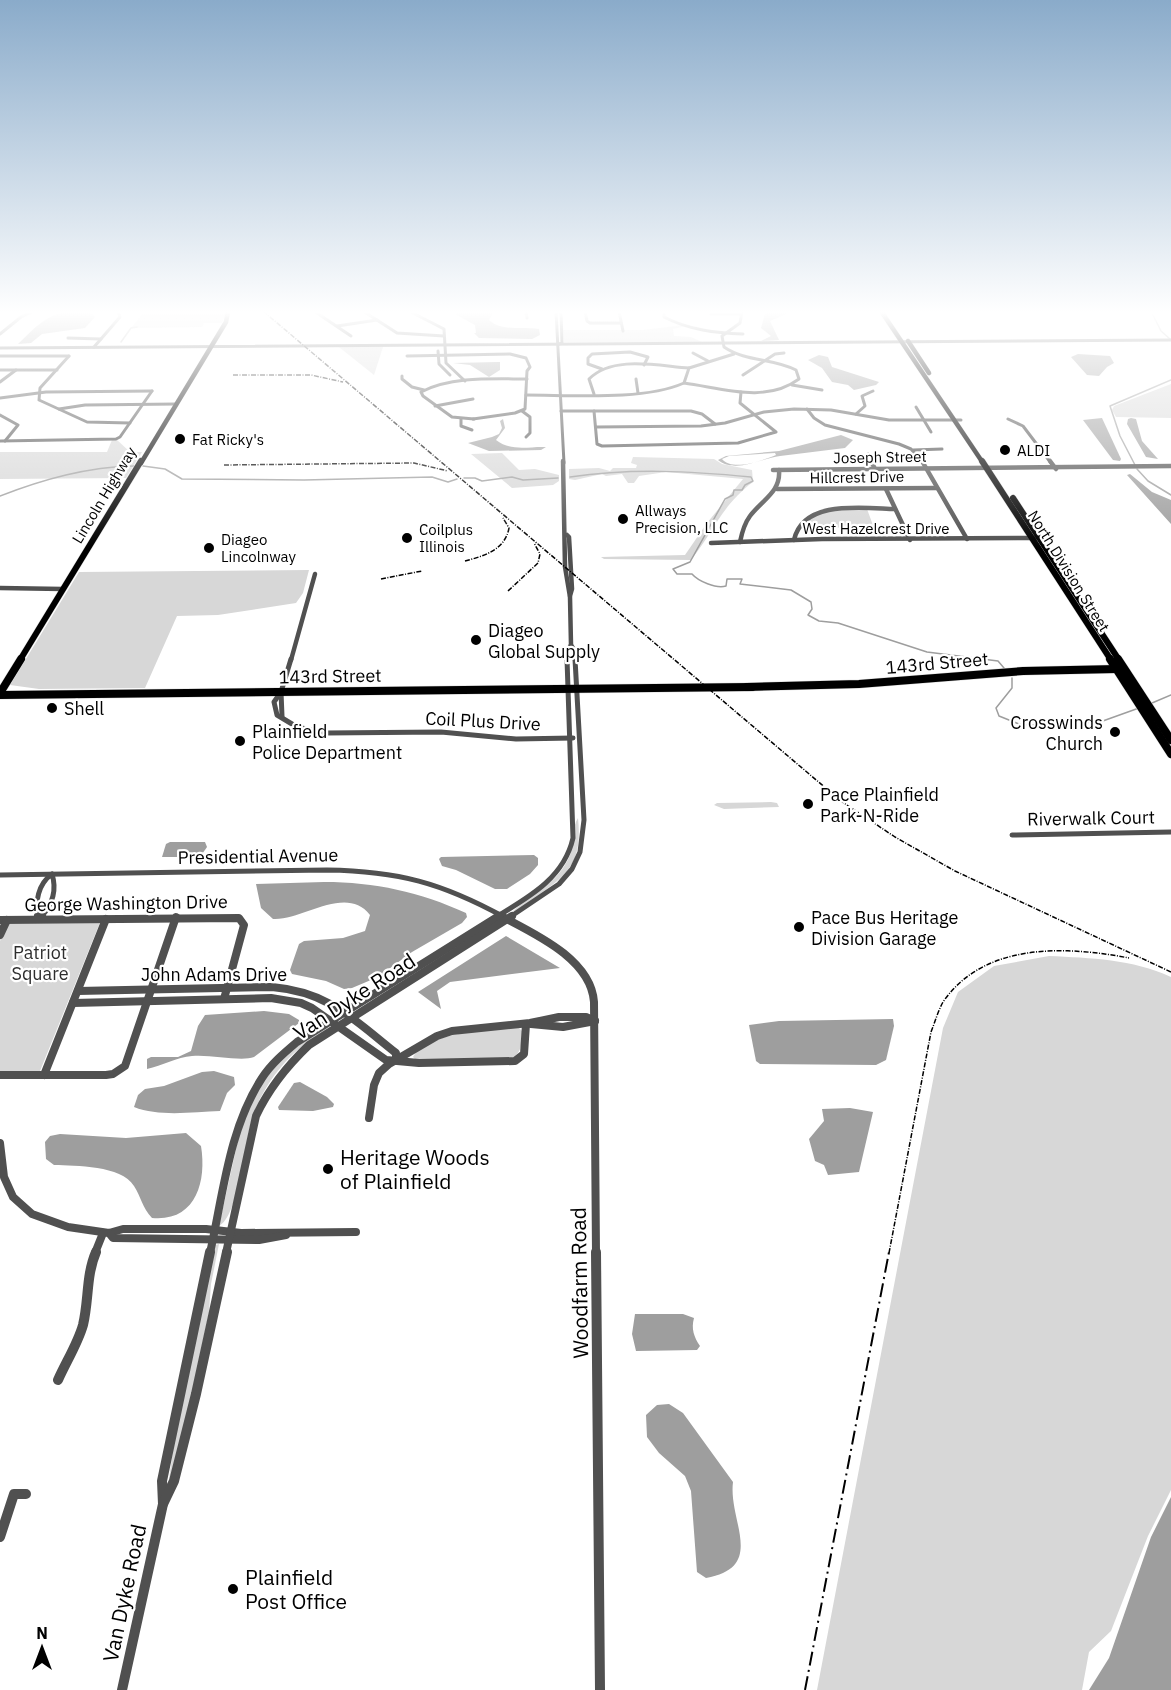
<svg xmlns="http://www.w3.org/2000/svg" width="1171" height="1690" viewBox="0 0 1171 1690" font-family="'IBM Plex Sans',sans-serif">
<rect width="100%" height="100%" fill="#fff"/>
<g fill="#d7d7d7">
<polygon points="145,311 226,311 222,323 204,323 202,327 131,328"/>
<polygon points="684,325 686,326 673,329 674,336 691,337 702,342 564,342 563,330 643,330"/>
<polygon points="339,347 383,347 374,375"/>
<polygon points="1171,384 1171,418 1116,417 1112,410 1114,406"/>
<polygon points="116,439 130,452 142,452 126,478 0,479 0,452 107,452 112,440"/>
<polygon points="502,453 519,470 535,469 559,475 559,481 553,485 512,488 471,454"/>
<path d="M633,457l81,2 8,5 30,6 1,12c-31,23 -39,49 -62,78l-87,-1 -3,-2 84,-2 22,-32 36,-44 -77,-7 -27,4 -5,7h-6l-6,-9 -16,2 -4,-2 -27,6 -6,-1v-10l30,-1 11,3 3,-3h23l1,-3 -6,-2z"/>
<path d="M867,509l7,19 -77,-1c13,-21 48,-17 70,-18z"/>
<polygon points="309,570 303,593 296,603 218,615 177,616 145,688 39,689 10,685 79,572"/>
<polygon points="771,802 777,803 779,807 724,809 714,805 717,803"/>
<path d="M578,818c4,40 -6,54 -38,76 -9,6 -18,14 -28,18 21,-19 46,-28 58,-57 5,-11 1,-27 8,-37z"/>
<polygon points="101,920 40,1071 0,1072 0,941 10,921"/>
<path d="M1049,956c42,2 83,3 122,21v513l-23,46 -37,95 -22,21 -7,38h-265l126,-662 15,-36 36,-26z"/>
<path d="M331,1025c-7,8 -18,12 -26,19 -24,18 -46,49 -54,78 -6,22 -13,95 -32,104l23,-104 17,-37 27,-30 37,-28z"/>
<path d="M518,1027l4,4c-1,13 1,23 -13,28h-94l-2,-2c12,-25 79,-27 105,-30z"/>
<polygon points="219,1244 211,1284 209,1312 191,1397 168,1486 180,1401 215,1245"/>
</g>
<g fill="#9e9e9e" fill-rule="evenodd">
<path d="M83,311l8,2 4,4 -10,11 -43,6 -11,9 -13,1c23,-22 31,-33 65,-33z"/>
<path d="M458,311h36l-5,9c13,12 33,6 50,9l1,6 -8,4 -53,-1 -5,-5h2l-1,-8 -20,-11z"/>
<polygon points="770,311 793,311 770,321 779,340 761,341 771,336 761,328 765,314"/>
<polygon points="1078,354 1110,356 1114,363 1107,367 1099,376 1087,375 1071,357"/>
<polygon points="819,355 828,357 832,367 879,382 876,385 854,390 848,385 832,382 822,368 808,360"/>
<polygon points="498,362 500,362 500,370 489,377 470,365 453,363"/>
<polygon points="1102,418 1121,459 1120,461 1113,460 1083,420"/>
<polygon points="1131,418 1136,419 1142,441 1158,459 1146,457 1127,424 1128,419"/>
<path d="M503,419l2,9 -9,12c15,12 34,6 50,7l-5,3 -52,1 -21,-8 24,-6 7,-3 3,-6 -2,-7z"/>
<path d="M841,435l12,5 -8,8c-22,3 -43,5 -65,8 -19,2 -44,18 -62,4l8,-4 53,-5zM775,453l1,2c-13,5 -43,17 -54,4l7,-3z"/>
<polygon points="1130,474 1152,492 1171,500 1171,524 1127,475"/>
<polygon points="170,842 205,842 207,847 200,857 162,857 166,844"/>
<polygon points="534,855 538,858 538,865 530,874 507,889 495,889 456,870 442,866 439,859 441,857"/>
<path d="M324,882c51,0 96,10 142,31l1,4 -5,6 -50,29 -34,25 -26,11 -8,1 -18,-8 -34,-7 -2,-4 9,-26 5,-3 39,-3 22,-7 5,-16c-24,-31 -68,6 -97,4l-12,-11 -5,-24z"/>
<polygon points="506,936 560,968 450,982 437,991 441,1009 418,992"/>
<path d="M264,1011l25,3 10,6v3l-45,34c-13,5 -44,-3 -62,-1 -15,1 -30,10 -45,13v-10l4,-2h27l13,-6 7,-25 7,-11z"/>
<polygon points="893,1019 894,1026 886,1060 876,1065 760,1064 756,1061 749,1025 779,1021"/>
<path d="M214,1071l20,6 1,8 -8,8 -7,18c-27,1 -61,6 -86,-4l4,-12 7,-6 19,-3 38,-14z"/>
<polygon points="300,1082 327,1097 334,1104 333,1107 313,1111 279,1110 278,1107 294,1083"/>
<polygon points="850,1108 873,1112 859,1172 828,1175 824,1165 815,1161 809,1139 824,1121 822,1109"/>
<path d="M186,1133l15,13c6,37 -6,76 -49,72 -10,-11 -11,-21 -18,-32 -13,-21 -58,-20 -80,-21l-8,-6 -1,-17 5,-6 10,-2 66,4z"/>
<path d="M635,1314h48l11,4c-3,11 0,19 6,28l-3,4 -61,1 -4,-17z"/>
<path d="M669,1404l14,9 50,69c-5,39 34,85 -27,96l-9,-6 -6,-81 -6,-15 -26,-23 -12,-16 -1,-22 11,-10z"/>
<polygon points="1171,1497 1171,1690 1089,1690 1109,1658 1151,1537"/>
</g>
<g fill="none" stroke-linecap="round" stroke-linejoin="round">
<g stroke="#9e9e9e" stroke-width="1.5">
<polyline points="1151,311 1161,331 1170,339"/>
<polyline points="121,342 131,328 137,327"/>
<polyline points="1135,465 1120,436 1110,406 1171,380"/>
<polyline points="143,466 165,469 182,479 304,480 432,477 448,482 457,479"/>
<polyline points="1137,469 1148,481 1171,495"/>
<path d="M570,477c61,-9 120,-6 181,0l2,4 -8,4 -3,5h-8l-1,5 -8,4 -35,63 -17,7 4,5h15c6,7 24,15 34,12l1,-7h15l-2,5 51,6 20,12 1,7 -4,6 11,6 19,2 89,29 71,9 6,7"/>
<polyline points="464,478 475,478 482,481 512,477 523,480 558,478"/>
<path d="M0,496c44,-17 87,-29 134,-30"/>
<polyline points="1012,678 1012,688 996,708 999,716 1019,724 1029,725 1100,722 1139,708"/>
<polyline points="1152,703 1171,695"/>
</g>
<g stroke="#dbdbdb" stroke-width="5">
<g id="major-far2">
<polyline points="881,311 983,463"/>
<polyline points="908,341 929,373"/>
<polyline points="141,463 226,322 228,311"/>
</g>
</g>
<g stroke="#dbdbdb" stroke-width="7">
<g id="major-far1">
<polyline points="982,461 1111,660"/>
<polyline points="1013,498 1119,660"/>
<polyline points="20,660 141,461"/>
</g>
</g>
<g stroke="#dbdbdb" stroke-width="9">
<g id="major">
<polyline points="1110,659 1171,754"/>
<polyline points="1118,659 1171,740"/>
<polyline points="747,687 859,684 1023,671 1117,669"/>
<polyline points="0,693 21,659"/>
<polyline points="0,695 752,687"/>
</g>
</g>
<g stroke="#505050" stroke-width="3">
<polyline points="314,311 351,336"/>
<polyline points="363,311 397,333 444,336"/>
<polyline points="409,311 444,329 446,363 465,381"/>
<polyline points="526,311 527,318"/>
<polyline points="556,311 564,463"/>
<polyline points="585,311 587,321 590,323 621,323"/>
<polyline points="619,311 623,331"/>
<path d="M664,311v6c25,13 52,16 79,17"/>
<polyline points="711,314 740,314"/>
<polyline points="337,326 377,320"/>
<polyline points="0,334 21,317 34,311"/>
<polyline points="68,338 101,339"/>
<polyline points="559,344 562,343 561,311"/>
<polyline points="94,347 120,317 118,311"/>
<polyline points="0,348 1171,340"/>
<polyline points="438,351 439,364 450,375"/>
<polyline points="693,353 708,361"/>
<polyline points="0,356 69,356"/>
<polyline points="69,356 40,388 39,400 87,422 130,423"/>
<polyline points="407,356 510,354 526,358 530,367 527,371 525,409 515,413 473,419"/>
<polyline points="602,369 588,364 588,358 592,354 630,352 648,357 644,365"/>
<polyline points="0,370 57,370"/>
<polyline points="743,375 775,354 784,353"/>
<polyline points="402,376 402,379 412,387 424,390"/>
<polyline points="636,379 638,393"/>
<polyline points="0,382 16,370"/>
<path d="M684,383c38,5 81,21 115,-4l-3,-9c-23,-12 -50,-8 -72,-23l-2,-11 18,-13 2,-12"/>
<polyline points="792,385 822,390"/>
<path d="M594,394l-5,-15c24,-24 69,-13 100,-11"/>
<path d="M526,395c45,0 117,6 158,-12l5,-15 45,-14"/>
<polyline points="0,398 46,392 152,391"/>
<polyline points="435,406 473,399"/>
<polyline points="916,407 931,432"/>
<polyline points="59,409 85,405 176,404"/>
<polyline points="807,409 814,418 825,425 899,444 911,449 923,463"/>
<polyline points="522,411 530,417 530,433 526,437"/>
<polyline points="561,411 691,411 702,414 715,424"/>
<polyline points="594,411 597,444 602,446 738,443 776,432 740,403 741,392"/>
<polyline points="856,414 865,406 862,396 873,391"/>
<polyline points="0,415 18,425 5,441"/>
<polyline points="461,419 461,426 472,430"/>
<path d="M474,419l-22,-2 -29,-21 -2,-4c31,-16 72,-13 106,-13"/>
<polyline points="1008,419 1023,426 1051,463"/>
<polyline points="596,427 701,426 725,423 764,412 794,409 831,410 889,420 961,420"/>
<polyline points="0,441 116,439 120,437 152,391"/>
<polyline points="913,450 942,449"/>
<polyline points="868,454 872,463"/>
</g>
<g stroke="#505050" stroke-width="4.5">
<polyline points="563,461 565,567 570,597 571,645 575,651 575,660"/>
<polyline points="871,461 875,469"/>
<polyline points="922,461 967,539"/>
<polyline points="1050,461 1056,469"/>
<polyline points="773,470 1171,466"/>
<polyline points="777,489 937,488"/>
<polyline points="886,489 910,540"/>
<polyline points="567,535 569,537 572,589 570,596"/>
<path d="M794,540c9,-41 69,-32 101,-31"/>
<path d="M740,542c2,-10 4,-18 10,-26 12,-16 31,-24 29,-46"/>
<polyline points="711,543 822,539 1035,538"/>
<polyline points="0,588 63,589"/>
<polyline points="291,660 315,574"/>
<polyline points="567,660 567,651 571,645"/>
</g>
<g stroke="#505050" stroke-width="5">
<polyline points="291,659 281,692 274,702 277,715 297,727 326,733 441,732 516,739 573,738"/>
<polyline points="281,692 282,716"/>
<polyline points="1012,835 1171,832"/>
<path d="M0,875l327,-5c71,1 115,13 177,47"/>
<path d="M38,917c-3,-15 0,-33 14,-43 5,16 0,31 -11,43"/>
<path d="M496,917c33,-20 68,-39 77,-79l-6,-179"/>
<polyline points="510,917 559,884 572,869 580,852 584,820 575,659"/>
</g>
<g stroke="#505050" stroke-width="8">
<polyline points="38,916 39,919 42,916"/>
<path d="M501,916c34,18 90,43 93,86l2,251"/>
<polyline points="0,920 239,918 244,925 224,999"/>
<polyline points="0,935 7,920"/>
<path d="M78,991l194,-4c57,5 81,32 124,66v7"/>
<polyline points="73,1003 271,998 301,1003 312,1008 386,1060 419,1063 515,1061 524,1054 526,1024"/>
<polyline points="531,1024 563,1027 595,1021"/>
<polyline points="0,1075 106,1075 113,1074 125,1066 176,917"/>
<polyline points="44,1075 106,919"/>
<polyline points="369,1118 374,1085 379,1073 389,1064 437,1036 452,1031 530,1023 559,1017 586,1017 595,1021"/>
<polyline points="0,1143 4,1177 13,1197 32,1214 68,1227 109,1233 123,1229 206,1229 241,1233 356,1232"/>
<polyline points="109,1233 113,1238 259,1240 286,1235"/>
<polyline points="95,1253 103,1233"/>
<path d="M210,1253c13,-58 19,-125 52,-175 9,-14 22,-25 35,-36l202,-126"/>
<path d="M226,1253l30,-137c13,-28 31,-50 53,-71l203,-129"/>
</g>
<g stroke="#505050" stroke-width="10">
<polyline points="596,1252 600,1690"/>
<path d="M58,1380c8,-18 20,-37 25,-55 6,-25 3,-50 13,-73"/>
<polyline points="163,1504 162,1481 210,1252"/>
<polyline points="0,1537 14,1494 26,1494"/>
<polyline points="122,1690 163,1504 174,1481 196,1394 227,1252"/>
</g>
<use href="#major-far2" stroke="#000" stroke-width="4.5"/>
<use href="#major-far1" stroke="#000" stroke-width="6"/>
<use href="#major" stroke="#000" stroke-width="8"/>
<g stroke="#000" stroke-width="1.5" stroke-dasharray="5 1.5 1 1.5" stroke-linecap="butt">
<polyline points="263,311 841,801 895,837 955,871 1171,972"/>
<polyline points="233,375 311,375 343,382"/>
<polyline points="224,465 414,463 448,471"/>
<path d="M465,561c19,-5 40,-11 44,-33l-6,-10"/>
<polyline points="381,579 422,571"/>
<polyline points="508,591 538,563 540,554 534,543"/>
<path d="M889,1253l42,-221c4,-10 7,-21 12,-30 41,-60 123,-56 186,-44"/>
</g>
<polyline stroke="#000" stroke-width="2" stroke-dasharray="14 4.5 2 4.5" stroke-linecap="butt" points="805,1690 889,1252"/>
</g>
<linearGradient id="sky" x2="0" y2="1"><stop stop-color="#8aabca"/><stop offset="0.57" stop-color="#fff"/><stop offset="1" stop-color="#fff" stop-opacity="0"/></linearGradient>
<rect width="1171" height="548" fill="url(#sky)"/>
<g fill="#000" stroke="#fff" stroke-width="2">
<circle cx="180" cy="439" r="6"/>
<circle cx="1005" cy="450" r="6"/>
<circle cx="623" cy="519" r="6"/>
<circle cx="407" cy="538" r="6"/>
<circle cx="209" cy="548" r="6"/>
<circle cx="476" cy="640" r="6"/>
<circle cx="52" cy="708" r="6"/>
<circle cx="1115" cy="732" r="6"/>
<circle cx="240" cy="741" r="6"/>
<circle cx="808" cy="804" r="6"/>
<circle cx="799" cy="927" r="6"/>
<circle cx="328" cy="1169" r="6"/>
<circle cx="233" cy="1589" r="6"/>
</g>
<g text-anchor="middle" dominant-baseline="central" stroke-width="4.5" stroke-linejoin="round" paint-order="stroke">
<g font-size="15" fill="#000" stroke="#fff" text-anchor="start">
<text x="192" y="439">Fat Ricky's</text>
<text x="1017" y="450">ALDI</text>
<text x="635" y="510">Allways<tspan x="635" dy="17">Precision, LLC</tspan></text>
<text x="419" y="529">Coilplus<tspan x="419" dy="17">Illinois</tspan></text>
<text x="221" y="539">Diageo<tspan x="221" dy="17">Lincolnway</tspan></text>
</g>
<g font-size="15" fill="#000" stroke="#fff">
<text transform="translate(880 457) rotate(-1)">Joseph Street</text>
<text transform="translate(857 477) rotate(-1)">Hillcrest Drive</text>
<text transform="translate(104 495) rotate(-59)">Lincoln Highway</text>
<text x="876" y="528">West Hazelcrest Drive</text>
<text transform="translate(1069 571) rotate(58)">North Division Street</text>
</g>
<g font-size="18" fill="#000" stroke="#fff" text-anchor="start">
<text x="488" y="630">Diageo<tspan x="488" dy="21">Global Supply</tspan></text>
<text x="64" y="708">Shell</text>
<text x="1103" y="722" text-anchor="end">Crosswinds<tspan x="1103" dy="21">Church</tspan></text>
<text x="252" y="731">Plainfield<tspan x="252" dy="21">Police Department</tspan></text>
<text x="820" y="794">Pace Plainfield<tspan x="820" dy="21">Park-N-Ride</tspan></text>
<text x="811" y="917">Pace Bus Heritage<tspan x="811" dy="21">Division Garage</tspan></text>
</g>
<g font-size="18" fill="#000" stroke="#fff">
<text transform="translate(937 663) rotate(-5)">143rd Street</text>
<text transform="translate(330 676) rotate(-1)">143rd Street</text>
<text transform="translate(483 721) rotate(3)">Coil Plus Drive</text>
<text transform="translate(1091 818) rotate(-1)">Riverwalk Court</text>
<text transform="translate(258 856) rotate(-1)">Presidential Avenue</text>
<text transform="translate(126 903) rotate(-1)">George Washington Drive</text>
<text x="214" y="974">John Adams Drive</text>
</g>
<g font-size="18" fill="#2e2e2e" stroke="#fff">
<text x="40" y="952">Patriot<tspan x="40" dy="21">Square</tspan></text>
</g>
<g font-size="21" fill="#000" stroke="#fff">
<text transform="translate(354 996) rotate(-33)">Van Dyke Road</text>
<text transform="translate(579 1283) rotate(-91)">Woodfarm Road</text>
<text transform="translate(124 1593) rotate(-78)">Van Dyke Road</text>
</g>
<g font-size="21" fill="#000" stroke="#fff" text-anchor="start">
<text x="340" y="1157">Heritage Woods<tspan x="340" dy="24">of Plainfield</tspan></text>
<text x="245" y="1577">Plainfield<tspan x="245" dy="24">Post Office</tspan></text>
</g>
</g>
<g transform="translate(42 1648)" stroke="#ffffff" stroke-width="4.5" paint-order="stroke">
<path d="M0-4.5L10 22L0 15L-10 22Z" fill="#000000"/>
<text y="-9" font-size="16" font-weight="bold" text-anchor="middle" fill="#000000">N</text>
</g>
</svg>
